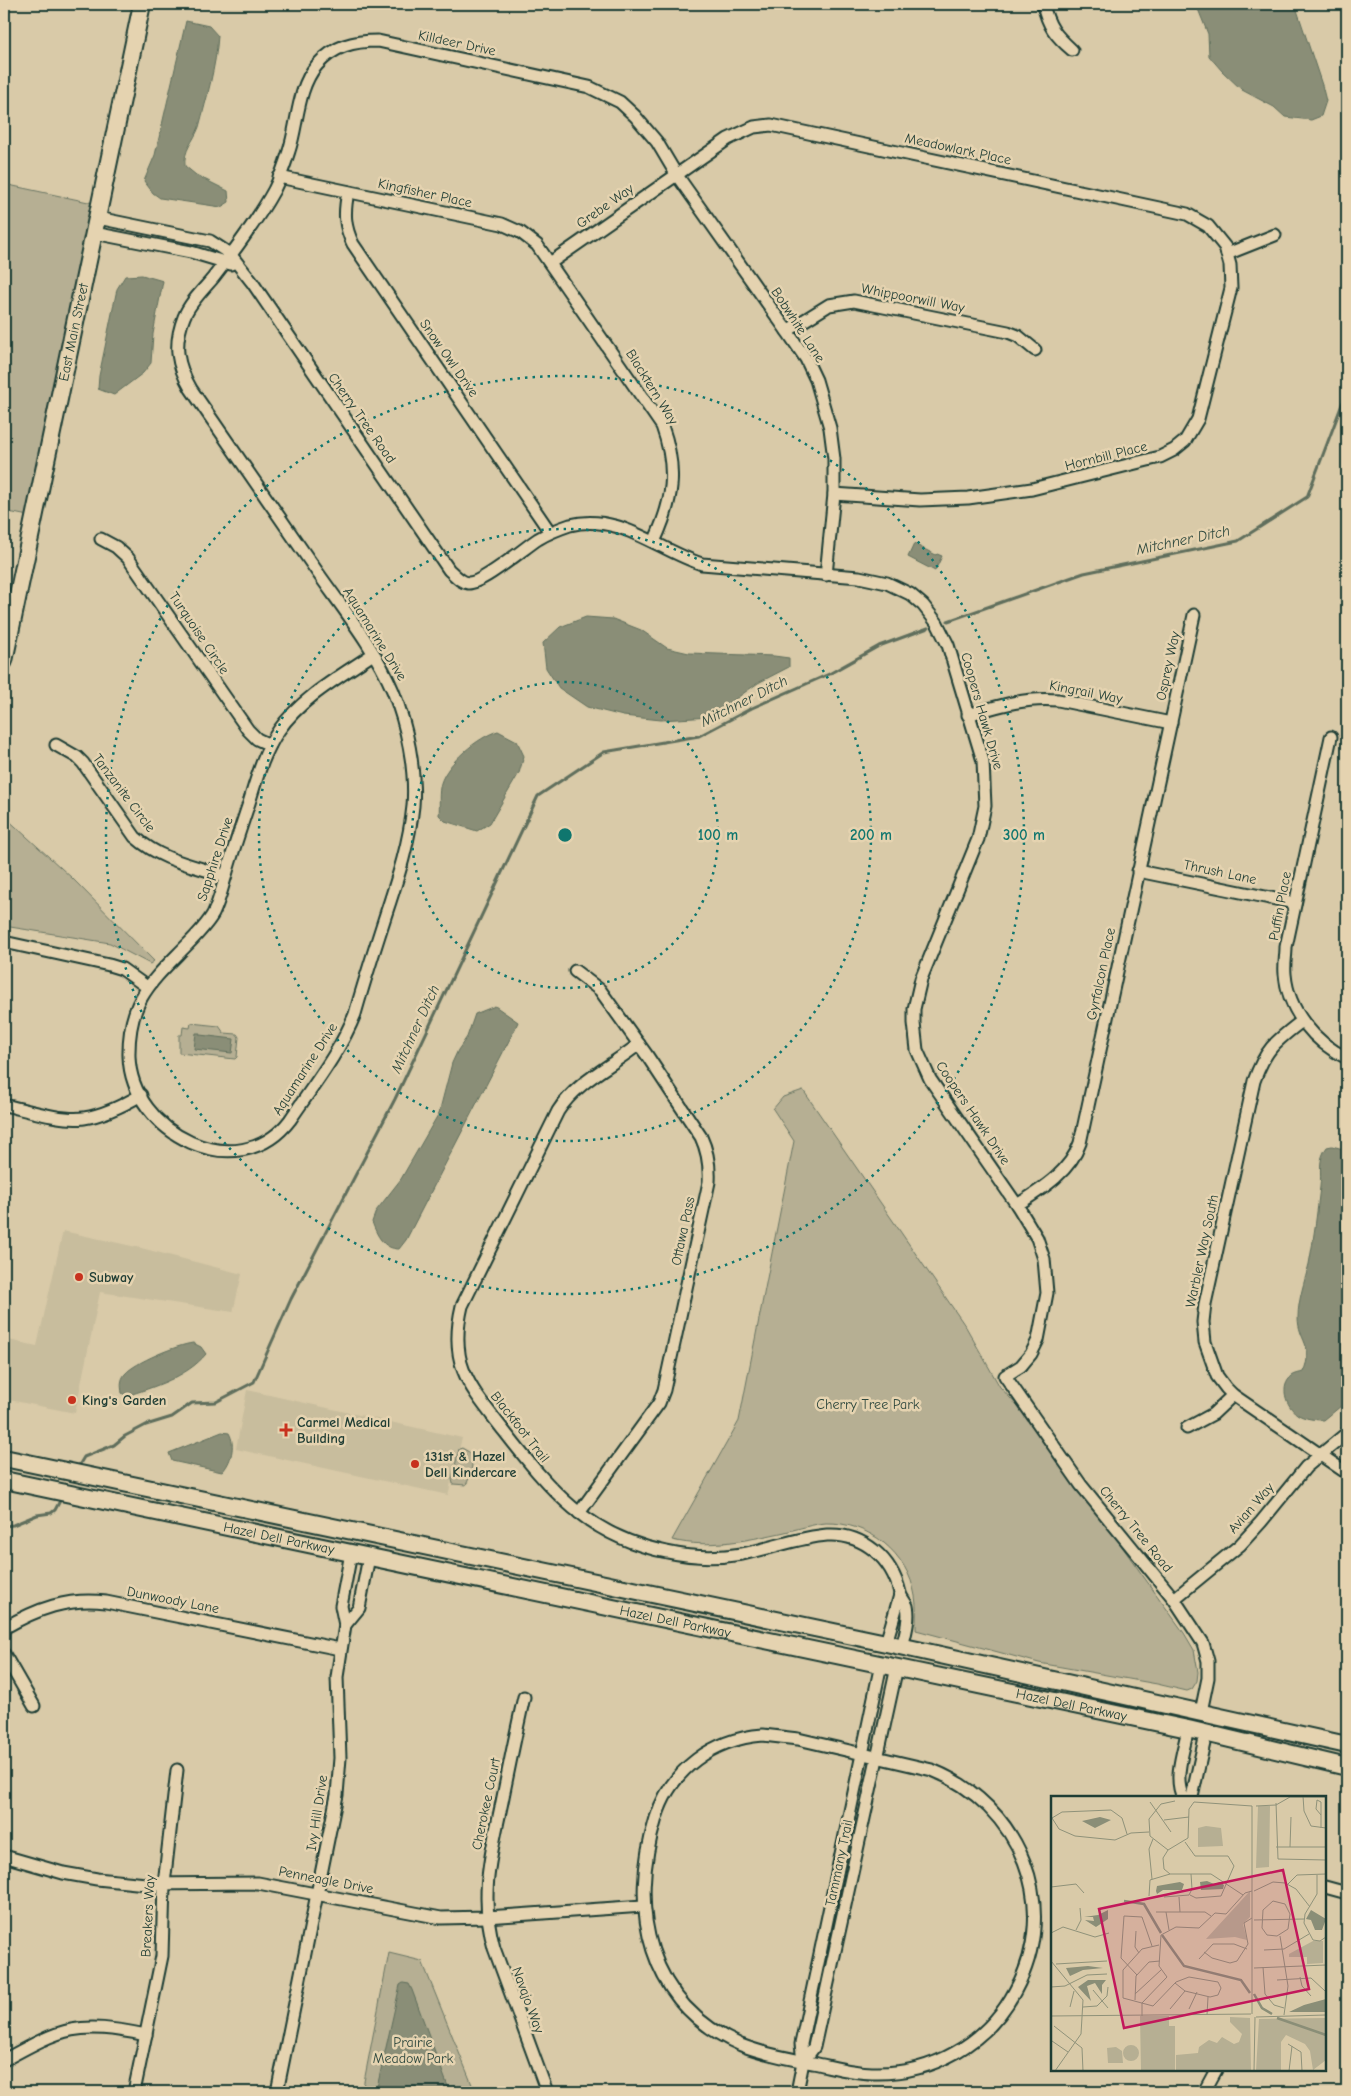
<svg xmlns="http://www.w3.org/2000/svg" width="1351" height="2096" viewBox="0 0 1351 2096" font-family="'Comic Neue',sans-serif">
<rect width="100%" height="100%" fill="#d9caa8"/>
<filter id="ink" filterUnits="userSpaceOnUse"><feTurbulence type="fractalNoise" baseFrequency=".02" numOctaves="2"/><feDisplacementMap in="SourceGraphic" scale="10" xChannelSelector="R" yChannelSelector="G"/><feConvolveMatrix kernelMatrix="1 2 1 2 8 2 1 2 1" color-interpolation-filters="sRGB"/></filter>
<g filter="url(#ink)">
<g fill="#c8bd9d">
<polygon points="63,1231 141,1248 242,1274 233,1312 100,1292 75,1413 4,1399 4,1339 37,1346"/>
<polygon points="247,1390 462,1438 448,1495 236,1449"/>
</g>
<g fill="#b6af93" stroke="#6a7664">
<polygon points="4,184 93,203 28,516 4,511"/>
<polygon points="4,816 72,878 154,961 150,964 110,943 4,926"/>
<polygon points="191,1023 219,1026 224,1033 237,1034 239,1037 237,1057 235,1059 179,1053 179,1035 182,1035 183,1027 190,1028"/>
<path d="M803,1090l163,237 34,60 34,37 150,209 10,17 4,22 -1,9 -5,8 -5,2 -30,-7 -118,-21 -123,-33c0,-11 1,-23 -1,-34 -7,-43 -46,-74 -89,-73 -13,1 -28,6 -41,9 -37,8 -75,17 -113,8l67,-119 55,-280 -21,-32 10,-12z"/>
<path d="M462,1448l7,4c6,9 2,23 -3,33l-13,-1 -1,-5 7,-30z"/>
<polygon points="389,1953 422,1961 475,2092 362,2092"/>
</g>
<g fill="#8a8e77" stroke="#5f6e5c">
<polygon points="1196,4 1295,4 1322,85 1326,101 1321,116 1311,120 1285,117 1274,107 1242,90 1222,71 1209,56 1208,34"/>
<path d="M186,21l23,5 9,10c-2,30 -11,61 -19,91 -5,14 -16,23 -14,39l11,9 32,16 1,11 -8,5 -61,-9 -7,-5 -9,-12 11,-26z"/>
<polygon points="142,275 163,281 153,334 151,363 143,373 114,395 98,389 99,376 117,289 125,276"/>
<polygon points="914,544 936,555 937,554 942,556 935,571 908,557"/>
<polygon points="586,617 613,619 641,630 667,648 689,653 774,656 789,658 789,667 758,683 710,717 661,720 623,716 587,707 559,688 546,668 543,643 560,627"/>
<path d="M498,731l19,10 7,15 -5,17 -29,50 -13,8 -32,-10 -6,-6c1,-10 -1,-22 2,-32 6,-20 37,-46 57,-52z"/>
<path d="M495,1006l23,16 -4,9 -108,209 -7,9c-16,0 -22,-14 -27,-27l4,-11 25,-32 38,-66 13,-50 6,-13 9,-13 8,-23z"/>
<polygon points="196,1033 200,1033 200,1035 234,1039 232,1053 194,1049"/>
<path d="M1332,1146l15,4v251l-23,19c-8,0 -20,-1 -27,-6 -11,-8 -18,-28 -5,-38 2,-2 8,-3 11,-4 12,-27 -5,-31 -5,-55 0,-17 7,-37 11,-53 5,-26 8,-51 11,-77 2,-15 -3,-27 7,-40z"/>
<path d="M193,1343l8,4 5,7c-19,23 -52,33 -80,42l-4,-3c-1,-7 -2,-13 3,-19 10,-12 52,-29 68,-31z"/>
<path d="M222,1432l7,1c7,12 2,30 -7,39l-50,-11 -3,-8z"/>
<polygon points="403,1983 409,1984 412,1990 450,2092 376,2092 400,1985"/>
</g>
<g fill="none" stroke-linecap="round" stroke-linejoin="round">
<g stroke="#5f6e5c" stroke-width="3">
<polyline points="948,621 1084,573 1238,541 1307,497 1347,391"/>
<polyline points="78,1467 84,1457 114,1445 125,1436 146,1425 172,1417 192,1403 216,1402 254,1382 291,1299 395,1099 538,796 604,752 699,736 752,708 829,674 879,646 928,628"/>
<polyline points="4,1526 13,1525 37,1515 51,1513 55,1510 62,1497"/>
</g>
<g stroke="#1f3d34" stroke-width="15">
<g id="minor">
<path d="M1043,4c5,22 12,31 29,46"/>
<path d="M279,177l223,47 18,8 17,13 125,181c16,44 11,75 -8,116"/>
<path d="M348,192c-4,20 -4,34 5,52l197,288"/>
<path d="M98,218l112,23 20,13 22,28 197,288c6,5 11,12 19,13 14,1 56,-35 70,-44 10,-6 20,-10 32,-14 48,-13 88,25 132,39l157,13 28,6 23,11 13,11 14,18 11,22 35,116 2,45 -7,33 -57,140 -7,30v14l3,27 13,29 87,126 20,33 7,21 3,34 -9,47 -7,14 -10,12 -16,10 76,109 93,114 29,44 5,18v17l-7,34"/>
<polyline points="94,233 191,252 231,264"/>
<polyline points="1227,254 1275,235"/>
<polyline points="550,263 728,139 754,127 771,125 1187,214 1208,226 1225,247 1230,265 1231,288 1198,419 1185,441 1174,450 1160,457 1032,489 968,498 920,500 834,494"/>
<polyline points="787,331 829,305 854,301 1008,332 1018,336 1035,350"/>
<polyline points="101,539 116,547 128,558 248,730 257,739 270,745"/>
<path d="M373,654c-32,22 -71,43 -94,76 -15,22 -22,47 -30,73 -8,24 -16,47 -23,72 -4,13 -7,27 -13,39 -7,12 -17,22 -27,32 -35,36 -58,54 -57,110 2,77 109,132 161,64 23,-34 50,-68 65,-106 9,-32 19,-63 29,-94 12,-37 25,-74 29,-114 3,-37 -6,-80 -20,-115 -17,-41 -49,-81 -75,-118 -42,-61 -84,-122 -127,-184 -14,-24 -18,-44 -7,-72 6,-15 19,-27 29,-39 22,-28 44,-57 61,-88 6,-12 11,-26 15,-39 9,-27 8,-63 28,-86 17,-19 36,-24 61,-24l211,46 31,15 15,14 22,26 19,32 111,157 19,28 10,21 14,48 4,31v35l-8,81"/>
<path d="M968,715c30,-9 58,-18 90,-15l113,23"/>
<path d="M1331,737l-45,210c0,9 -2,18 -1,27 3,37 30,69 62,84"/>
<path d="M56,745l21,12 6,6 52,74c27,24 57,28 90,39"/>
<polyline points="1138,871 1295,903"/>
<polyline points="4,942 109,965 122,969 147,987"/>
<path d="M575,971l25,19 46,64 55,83c7,15 9,28 8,45l-45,208 -5,13 -80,110"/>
<path d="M1302,1021c-27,21 -36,27 -48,60l-49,223 -2,18 2,20 12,34 9,12 7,7 114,78"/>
<path d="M639,1044c-27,22 -62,37 -81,67l-96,195c-14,59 8,81 42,125 46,59 84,106 163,121 23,5 51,6 75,2 27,-5 59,-17 85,-19 37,-2 65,24 73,58 1,5 5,8 7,13 3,13 -2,29 -5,41"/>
<path d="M4,1105c23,5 57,16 80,13 20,-3 40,-13 57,-23"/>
<path d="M1017,1205c25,-16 53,-33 63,-62l114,-528"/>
<polyline points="1187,1428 1213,1414 1233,1395"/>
<polyline points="1174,1599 1240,1545 1261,1522 1306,1467 1347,1433"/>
<polyline points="345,1625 359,1608 369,1557"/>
<path d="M4,1628c33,-19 64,-31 102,-26l234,47"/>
<polyline points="886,1643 900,1595"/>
<polyline points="4,1654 34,1706"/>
<path d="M524,1697c-8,35 -15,70 -22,105 -11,53 -23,92 -8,146l53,144"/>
<path d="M763,1735l35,4 134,31c88,35 130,136 83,221 -28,53 -84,84 -143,82 -20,0 -39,-6 -59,-10 -24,-4 -49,-9 -72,-18 -94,-41 -113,-137 -85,-227 15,-49 57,-79 107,-83z"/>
<path d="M1183,1797c-10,-19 1,-48 5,-68"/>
<polyline points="1192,1797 1206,1734"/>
<polyline points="4,1856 63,1873 97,1879 146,1884 258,1883 441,1918 487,1917 643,1906"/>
<polyline points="1325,1887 1347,1893"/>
<path d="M4,2060c60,-33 73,-39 142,-25"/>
<polyline points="803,2062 814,2047 897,1667"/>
<polyline points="134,2092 162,1956 164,1884 177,1770"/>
<polyline points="277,2092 337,1795 340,1758 337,1677 345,1625 341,1606 351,1553"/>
<polyline points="797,2092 803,2062 801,2044 881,1664"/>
<polyline points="1204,2092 1216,2070"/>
</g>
</g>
<g stroke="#1f3d34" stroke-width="20">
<g id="secondary">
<path id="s1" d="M4,661l138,-657"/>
<polyline points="4,1458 886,1643 1347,1745"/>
<path id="s2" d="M4,1480l1184,249 159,38"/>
</g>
</g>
<use href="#minor" stroke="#e5d3b0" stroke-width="11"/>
<use href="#secondary" stroke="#e5d3b0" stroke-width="16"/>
</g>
</g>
<g fill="none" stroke="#0f766e" stroke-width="2.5" stroke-dasharray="2.5 5">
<circle cx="565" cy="835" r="153"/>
<circle cx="565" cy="835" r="306"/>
<circle cx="565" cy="835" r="459"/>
</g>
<g fill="#c8321e" stroke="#e5d3b0" stroke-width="2">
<circle cx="79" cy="1277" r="5"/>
<circle cx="72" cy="1400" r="5"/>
<path d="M283.5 1422.5h5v5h5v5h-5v5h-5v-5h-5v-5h5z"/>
<circle cx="415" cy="1464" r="5"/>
</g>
<g text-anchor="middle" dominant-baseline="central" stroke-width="5" stroke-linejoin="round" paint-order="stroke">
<g font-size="14" fill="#1f3d34" stroke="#e5d3b0">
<text transform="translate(457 43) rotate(12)">Killdeer Drive</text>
<text transform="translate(958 149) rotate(12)">Meadowlark Place</text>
<text transform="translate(425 193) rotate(12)">Kingfisher Place</text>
<text transform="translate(605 206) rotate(-35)">Grebe Way</text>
<text transform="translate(913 298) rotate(11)">Whippoorwill Way</text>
<text transform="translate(798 325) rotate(57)">Bobwhite Lane</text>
<text stroke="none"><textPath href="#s1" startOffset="336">East Main Street</textPath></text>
<text transform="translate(449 358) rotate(55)">Snow Owl Drive</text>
<text transform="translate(652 387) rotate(58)">Blacktern Way</text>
<text transform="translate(362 418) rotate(55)">Cherry Tree Road</text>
<text transform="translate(1106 456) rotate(-14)">Hornbill Place</text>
<text transform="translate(199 633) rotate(56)">Turquoise Circle</text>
<text transform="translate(375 634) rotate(58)">Aquamarine Drive</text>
<text transform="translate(1168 666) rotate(-78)">Osprey Way</text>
<text transform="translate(1086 692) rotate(11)">Kingrail Way</text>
<text transform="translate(982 711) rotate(74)">Coopers Hawk Drive</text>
<text transform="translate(124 793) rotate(53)">Tanzanite Circle</text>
<text transform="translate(215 859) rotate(-72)">Sapphire Drive</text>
<text transform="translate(1220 872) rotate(12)">Thrush Lane</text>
<text transform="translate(1280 906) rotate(-79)">Puffin Place</text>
<text transform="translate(1101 974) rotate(-78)">Gyrfalcon Place</text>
<text transform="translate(305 1069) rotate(-57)">Aquamarine Drive</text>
<text transform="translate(973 1113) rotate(56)">Coopers Hawk Drive</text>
<text transform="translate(683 1231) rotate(-78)">Ottawa Pass</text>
<text transform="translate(1202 1251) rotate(-78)">Warbler Way South</text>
<text transform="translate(520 1427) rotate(52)">Blackfoot Trail</text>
<text transform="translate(1251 1508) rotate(-49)">Avian Way</text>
<text transform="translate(1136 1529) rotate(51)">Cherry Tree Road</text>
<text stroke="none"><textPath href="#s2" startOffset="281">Hazel Dell Parkway</textPath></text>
<text transform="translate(173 1600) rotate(11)">Dunwoody Lane</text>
<text stroke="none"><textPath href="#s2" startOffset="686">Hazel Dell Parkway</textPath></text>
<text stroke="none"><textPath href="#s2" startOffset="1091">Hazel Dell Parkway</textPath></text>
<text transform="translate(486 1804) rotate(-78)">Cherokee Court</text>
<text transform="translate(317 1813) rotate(-81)">Ivy Hill Drive</text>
<text transform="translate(839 1863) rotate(-78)">Tammany Trail</text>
<text transform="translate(326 1880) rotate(11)">Penneagle Drive</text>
<text transform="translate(148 1916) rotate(-87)">Breakers Way</text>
<text transform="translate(528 2000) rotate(70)">Navajo Way</text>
</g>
<g font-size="14" font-weight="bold" fill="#1f3d34" stroke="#e5d3b0" text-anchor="start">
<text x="89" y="1277">Subway</text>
<text x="82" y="1400">King's Garden</text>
<text x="297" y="1422">Carmel Medical<tspan x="297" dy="16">Building</tspan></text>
<text x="425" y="1456">131st &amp; Hazel<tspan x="425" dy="16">Dell Kindercare</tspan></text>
</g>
<g font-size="14" fill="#2e483e" stroke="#e5d3b0">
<text x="868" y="1404">Cherry Tree Park</text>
<text x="413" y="2042">Prairie<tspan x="413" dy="16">Meadow Park</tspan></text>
</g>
<g font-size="15" font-style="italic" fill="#2f493e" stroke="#e5d3b0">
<text transform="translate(1183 540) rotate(-12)">Mitchner Ditch</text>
<text transform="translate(744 701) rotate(-27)">Mitchner Ditch</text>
<text transform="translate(415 1029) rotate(-65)">Mitchner Ditch</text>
</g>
</g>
<g transform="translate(1051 1796)">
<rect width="275" height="275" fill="#d9caa8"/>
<path d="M207,10h12l-1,61 -13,1zM155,30l15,2 2,18 -25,1v-19zM199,95v26l-7,7 4,16 -12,-3 -29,2zM262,145h10v22l-16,1v-7h-18v-3zM89,220h29v10h6v45h-34zM179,221l20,1 1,53h-75v-16l22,-2 1,-6 10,-7 8,3 5,-6 12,7 5,-2 3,-8 -12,-12zM275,222v42l-13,10 -3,-19 -5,-7 -19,-9 -5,7v29h-25l3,-52zM72 257a8 8 0 1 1 16 0a8 8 0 1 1-16 0ZM65,251l6,4 1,12h-15l-1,-15z" fill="#b6af93"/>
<path d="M49,21l11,3 -16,8 -13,-7zM156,85l7,3 6,-2 4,3 -1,4 -22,1 -1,-8zM129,86l4,2 -2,6h-19l-6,4 -1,-3 1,-5zM57,114v9l-12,8 -11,-7 9,1 -1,-4h-9l14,-2zM260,114l15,9 -4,11h-7l-4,-10 -5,-1zM37,170l15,2 -20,2 -13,6 -4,-8zM37,184h18l-4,5v9l-7,-11 -8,3 4,15 -13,-14zM275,203v13h-37l15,-7z" fill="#8a8e77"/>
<path fill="none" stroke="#8a8e77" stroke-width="2.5" d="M73,105l20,3 17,29M111,139l22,31 57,14 9,13M203,198l8,14 10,6M226,222l49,17"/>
<path fill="none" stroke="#8f927a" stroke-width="1" d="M252,0l1,15 7,15 15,2M99,6l21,30M225,7l2,56 48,1M205,10l20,-1 14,-8h36M270,19l-5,-6 1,-9 4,2v26M1,22l7,11 16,7 40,4 16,-7 18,-1M1,22l10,-6 49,-2 11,8 5,16M113,24l25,-3M134,46l10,14h33l6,10 -13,30 -25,2 -6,-3M225,51h50M239,51l1,-30M117,54l-18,-14 -1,-17 12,-15 14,-3M266,79v19l-12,20 -1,9 9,17 7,1 6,-4M101,83l-3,-30 4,-10M237,88l9,-9 29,-1M0,91l25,-3 8,9M203,95l19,-9 12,1 11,6 14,18M192,99l-32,-21h-41l-6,-5 -1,-11 5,-8 20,-12 1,-29 5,-7 58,4M98,100l1,-16 20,-6M113,101l25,-2 3,-6 -1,-15M128,101l1,15M222,105l12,3 5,10 -2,15 -11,7 -10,-1 -5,-7 1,-18zM105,116h49l6,4M115,116l3,18M73,120l-3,42 16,17M73,120l18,1 10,29M203,124l50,-1M25,134l5,-10 -1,-12M85,135l-1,16 4,6M0,137l12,-6 32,10 14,-4M229,140l8,50 -4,29M108,149l-17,4 -19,21v28l30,8 23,-24 13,-5 29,5 3,6 -3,7M213,154l20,-1 25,-15M153,156l8,6 18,5 7,-2 11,-17 -4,-21 8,-5M148,163l14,-15h21l13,5M0,165l32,39 -2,34 -26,37M5,168l51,-3M212,171l2,27 9,11 10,3M203,172l72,-3M249,181l2,9 9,10M226,184l34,-2 14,13M124,187l10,8 25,6 8,-2M0,191l14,-1 22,-11 20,-1M42,194l15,18M84,198l26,-24M84,204l1,-24 13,-14 11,-1M19,211l4,-16M32,211l14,-1 10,-10 1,-9M119,213l15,-18M138,213l8,-17M201,218v-208M156,219l1,-18M0,220l200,-2M91,220v-13l25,-26 -8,-11 2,-31 15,-8 23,1 16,-15 11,1 19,-21 7,-2M205,221l70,-2M3,230l28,22 1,23M1,245l16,11M237,248l13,8 1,19M203,275l1,-54M238,275l3,-25"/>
<path fill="#c2185b" fill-opacity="0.15" stroke="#c2185b" stroke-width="2.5" d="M232,74l26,119 -185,39 -25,-119z"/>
<rect width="275" height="275" fill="none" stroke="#1f3d34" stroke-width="2.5"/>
</g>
<circle cx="565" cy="835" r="8" fill="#0f766e" stroke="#e5d3b0" stroke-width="2.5"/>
<g font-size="15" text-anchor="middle" font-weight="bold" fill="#0f766e" stroke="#e5d3b0" stroke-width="5" stroke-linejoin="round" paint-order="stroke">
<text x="718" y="840">100 m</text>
<text x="871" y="840">200 m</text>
<text x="1024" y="840">300 m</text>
</g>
<rect width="1351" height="2096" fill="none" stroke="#e5d3b0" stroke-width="20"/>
<rect x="10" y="10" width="1331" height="2076" fill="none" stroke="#1f3d34" stroke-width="2" filter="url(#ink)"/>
</svg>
